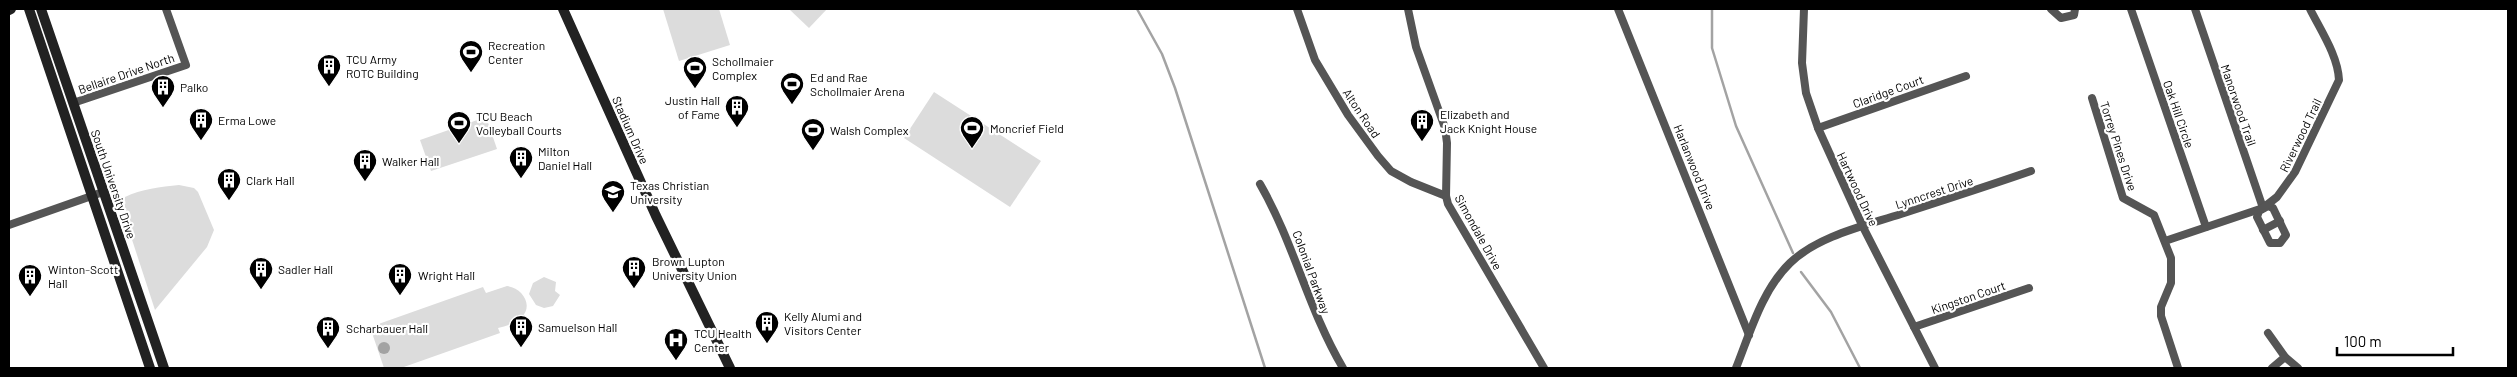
<svg xmlns="http://www.w3.org/2000/svg" width="2517" height="377" viewBox="0 0 2517 377" font-family="Barlow,sans-serif">
<rect width="100%" height="100%" fill="#fff"/>
<g fill="#dcdcdc">
<polygon points="663,9 719,9 730,45 679,61"/>
<polygon points="789,9 827,9 809,28"/>
<polygon points="934,92 1041,161 1010,207 904,138"/>
<polygon points="486,117 497,149 431,171 420,140"/>
<path d="M179,185l15,3 4,4 16,38 -7,17 -52,63 -33,-101 3,-12c16,-8 36,-10 54,-12z"/>
<polygon points="544,277 556,282 555,291 560,295 553,306 544,308 536,305 529,294 533,283"/>
<path d="M507,286c16,2 27,20 14,32 -6,6 -15,8 -23,10l2,5 -99,35h-17l-14,-41 113,-40 3,6z"/>
</g>
<circle fill="#a3a3a3" cx="384" cy="348" r="6"/>
<g fill="none" stroke-linecap="round" stroke-linejoin="round">
<g stroke="#a3a3a3" stroke-width="2.5">
<polyline points="1137,9 1162,54 1175,88 1265,368"/>
<polyline points="1712,9 1712,48 1736,126 1793,253"/>
<polyline points="1801,272 1831,312 1860,368"/>
</g>
<g stroke="#555" stroke-width="8">
<polyline points="1297,9 1315,60 1348,115 1378,156 1391,171 1411,182 1446,196"/>
<polyline points="1408,9 1416,47 1445,128 1447,143 1446,196 1448,204 1544,368"/>
<polyline points="1618,9 1749,335"/>
<polyline points="1804,9 1802,63 1806,93 1818,128 1863,227 1935,368"/>
<polyline points="2051,9 2061,18 2074,15 2075,9"/>
<polyline points="2131,9 2206,227"/>
<polyline points="2195,9 2263,208"/>
<polyline points="2092,98 2123,198 2154,215 2171,258 2171,283 2161,307 2161,316 2178,368"/>
<polyline points="73,103 186,65 166,9"/>
<polyline points="1818,128 1966,76"/>
<path d="M1260,184c34,59 48,125 83,184"/>
<polygon points="2268,206 2273,208 2286,235 2280,243 2270,243 2257,217 2259,211"/>
<polyline points="9,225 103,192"/>
<polyline points="2263,230 2280,221"/>
<path d="M2165,241l98,-33 14,-11 18,-25 44,-92c-1,-24 -18,-49 -29,-71"/>
<polyline points="1914,327 2029,288"/>
<polyline points="2268,333 2285,357 2298,368"/>
<path d="M1736,368c14,-35 26,-78 54,-105 28,-27 74,-37 111,-49 43,-14 87,-28 130,-43"/>
<polyline points="2272,368 2285,357"/>
</g>
<g stroke="#222" stroke-width="10">
<polyline points="29,9 150,368"/>
<polyline points="41,9 164,368"/>
<polyline points="563,9 656,216 730,368"/>
<polyline points="9,10 11,9"/>
</g>
</g>
<defs>
<g id="stadium-pin" transform="scale(1.25)"><path d="M0 17L-7.5 6A9.5 9.5 0 1 1 7.5 6Z" fill="#000" stroke="#fff"/><path d="M0-5a6.5 5 0 1 0 0 10a6.5 5 0 1 0 0-10ZM-3.5-1.8h7v3.6h-7Z" fill="#fff"/></g>
<g id="building-pin" transform="scale(1.25)"><path d="M0 17L-7.5 6A9.5 9.5 0 1 1 7.5 6Z" fill="#000" stroke="#fff"/><path d="M-4-6H4V6H1V3H-1V6H-4ZM-2.5-4.3h1.7v1.8h-1.7ZM.8-4.3h1.7v1.8H.8ZM-2.5-1h1.7V.8h-1.7ZM.8-1h1.7V.8H.8Z" fill="#fff"/></g>
<g id="university-pin" transform="scale(1.25)"><path d="M0 17L-7.5 6A9.5 9.5 0 1 1 7.5 6Z" fill="#000" stroke="#fff"/><path d="M0-5L7-2L0 1L-7-2ZM-4 1L0 2.5L4 1V4Q0 6-4 4Z" fill="#fff"/></g>
<g id="hospital-pin" transform="scale(1.25)"><path d="M0 17L-7.5 6A9.5 9.5 0 1 1 7.5 6Z" fill="#000" stroke="#fff"/><path d="M-5-5h3v3.5h4V-5h3V5h-3V1.5h-4V5h-3Z" fill="#fff"/></g>
</defs>
<g fill-rule="evenodd">
<use href="#stadium-pin" x="471" y="52"/>
<use href="#building-pin" x="329" y="66"/>
<use href="#stadium-pin" x="695" y="68"/>
<use href="#stadium-pin" x="792" y="84"/>
<use href="#building-pin" x="163" y="87"/>
<use href="#building-pin" x="737" y="107"/>
<use href="#building-pin" x="201" y="120"/>
<use href="#building-pin" x="1422" y="121"/>
<use href="#stadium-pin" x="459" y="123"/>
<use href="#stadium-pin" x="972" y="128"/>
<use href="#stadium-pin" x="813" y="130"/>
<use href="#building-pin" x="521" y="158"/>
<use href="#building-pin" x="365" y="161"/>
<use href="#building-pin" x="229" y="180"/>
<use href="#university-pin" x="613" y="192"/>
<use href="#building-pin" x="634" y="268"/>
<use href="#building-pin" x="261" y="269"/>
<use href="#building-pin" x="400" y="275"/>
<use href="#building-pin" x="30" y="276"/>
<use href="#building-pin" x="767" y="323"/>
<use href="#building-pin" x="521" y="327"/>
<use href="#building-pin" x="328" y="328"/>
<use href="#hospital-pin" x="676" y="340"/>
</g>
<g text-anchor="middle" dominant-baseline="central" stroke-width="4.5" stroke-linejoin="round" paint-order="stroke">
<g font-size="12" fill="#000" stroke="#fff" text-anchor="start">
<text x="488" y="45">Recreation<tspan x="488" dy="14">Center</tspan></text>
<text x="346" y="59">TCU Army<tspan x="346" dy="14">ROTC Building</tspan></text>
<text x="712" y="61">Schollmaier<tspan x="712" dy="14">Complex</tspan></text>
<text x="810" y="77">Ed and Rae<tspan x="810" dy="14">Schollmaier Arena</tspan></text>
<text x="180" y="87">Palko</text>
<text x="720" y="100" text-anchor="end">Justin Hall<tspan x="720" dy="14">of Fame</tspan></text>
<text x="1440" y="114">Elizabeth and<tspan x="1440" dy="14">Jack Knight House</tspan></text>
<text x="476" y="116">TCU Beach<tspan x="476" dy="14">Volleyball Courts</tspan></text>
<text x="218" y="120">Erma Lowe</text>
<text x="990" y="128">Moncrief Field</text>
<text x="830" y="130">Walsh Complex</text>
<text x="538" y="151">Milton<tspan x="538" dy="14">Daniel Hall</tspan></text>
<text x="382" y="161">Walker Hall</text>
<text x="246" y="180">Clark Hall</text>
<text x="630" y="185">Texas Christian<tspan x="630" dy="14">University</tspan></text>
<text x="652" y="261">Brown Lupton<tspan x="652" dy="14">University Union</tspan></text>
<text x="48" y="269">Winton-Scott<tspan x="48" dy="14">Hall</tspan></text>
<text x="278" y="269">Sadler Hall</text>
<text x="418" y="275">Wright Hall</text>
<text x="784" y="316">Kelly Alumi and<tspan x="784" dy="14">Visitors Center</tspan></text>
<text x="538" y="327">Samuelson Hall</text>
<text x="346" y="328">Scharbauer Hall</text>
<text x="694" y="333">TCU Health<tspan x="694" dy="14">Center</tspan></text>
</g>
<g font-size="12" fill="#000" stroke="#fff">
<text transform="translate(126 73) rotate(-19)">Bellaire Drive North</text>
<text transform="translate(1888 91) rotate(-20)">Claridge Court</text>
<text transform="translate(2239 105) rotate(71)">Manorwood Trail</text>
<text transform="translate(1362 113) rotate(56)">Alton Road</text>
<text transform="translate(2179 114) rotate(71)">Oak Hill Circle</text>
<text transform="translate(631 130) rotate(66)">Stadium Drive</text>
<text transform="translate(2300 135) rotate(-64)">Riverwood Trail</text>
<text transform="translate(2119 146) rotate(72)">Torrey Pines Drive</text>
<text transform="translate(1695 167) rotate(68)">Harlanwood Drive</text>
<text transform="translate(114 184) rotate(71)">South University Drive</text>
<text transform="translate(1858 189) rotate(65)">Hartwood Drive</text>
<text transform="translate(1934 192) rotate(-18)">Lynncrest Drive</text>
<text transform="translate(1479 232) rotate(61)">Simondale Drive</text>
<text transform="translate(1312 272) rotate(70)">Colonial Parkway</text>
<text transform="translate(1968 297) rotate(-19)">Kingston Court</text>
</g>
</g>
<rect width="2517" height="377" fill="none" stroke="#000000" stroke-width="20"/>
<path d="M2337 347v8h116v-8" fill="none" stroke="#000000" stroke-width="2.5"/>
<text x="2344" y="347" font-size="15" fill="#000000" stroke="#ffffff" stroke-width="4" paint-order="stroke">100 m</text>
</svg>
